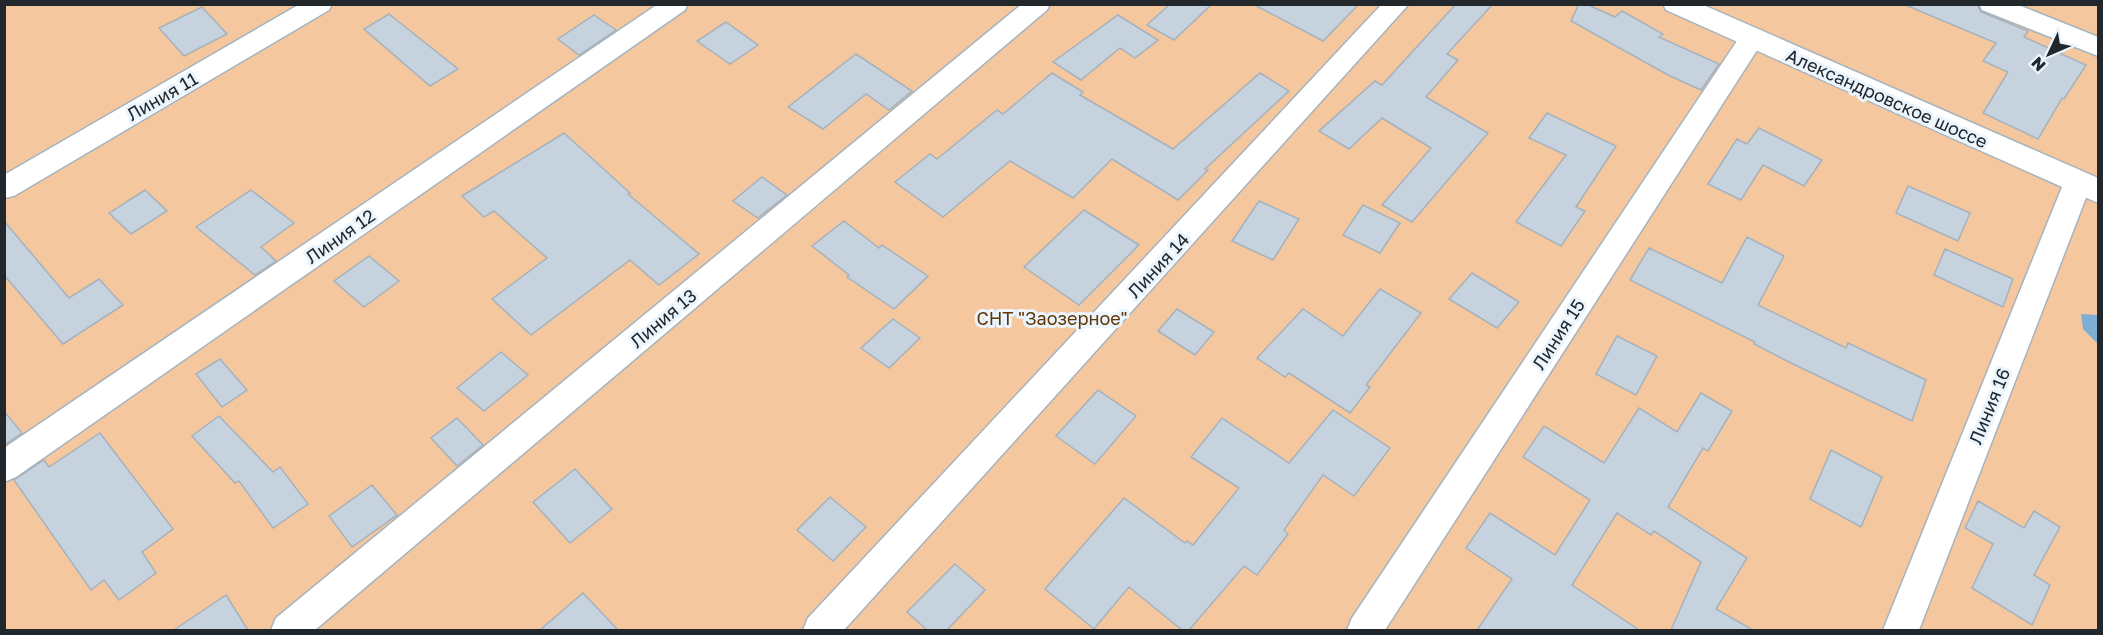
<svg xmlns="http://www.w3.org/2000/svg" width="2103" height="635" viewBox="0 0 2103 635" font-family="'Golos Text',sans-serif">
<rect width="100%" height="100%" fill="#eaf5fe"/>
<rect fill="#f5c79f" x="5" y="5" width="2093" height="625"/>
<polygon fill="#7dafd4" points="2081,314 2098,315 2098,344 2083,329"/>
<g fill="#c6d3de" stroke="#a5b2bc" stroke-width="1.5">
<polygon points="1170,4 1212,4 1174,40 1147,25"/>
<polygon points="1253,4 1359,4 1323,41"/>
<polygon points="1456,4 1493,4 1447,54 1458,60 1426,97 1488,133 1412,222 1382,205 1431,148 1382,118 1349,149 1319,131 1375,81 1382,85"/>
<polygon points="1579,4 1586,4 1615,17 1622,11 1663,34 1659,37 1719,64 1701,90 1668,75 1571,21"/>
<polygon points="1903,4 1977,4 1981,12 2028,31 2024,37 2086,65 2064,99 2062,98 2038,139 1983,113 2008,72 1983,61 1996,43"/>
<polygon points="202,7 227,34 184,56 159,28"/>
<polygon points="389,14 458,69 430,86 364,29"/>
<polygon points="594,15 616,30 579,55 558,39"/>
<polygon points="1118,15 1158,40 1135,58 1120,48 1081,80 1053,62"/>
<polygon points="726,22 758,45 730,64 697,41"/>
<polygon points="856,54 912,91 889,110 866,94 823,129 788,107"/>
<polygon points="1052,73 1083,92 1080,95 1173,149 1260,73 1289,91 1205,169 1208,170 1178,200 1112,159 1073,198 1010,161 943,217 895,182 930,154 937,159 997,110 1003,114"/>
<polygon points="1547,113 1616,146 1576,207 1585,211 1561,246 1516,222 1566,155 1529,138"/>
<polygon points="1759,128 1822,160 1804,186 1763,165 1741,200 1708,184 1737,139 1747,144"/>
<polygon points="564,133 630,193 628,194 699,254 659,285 630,260 531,335 492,299 547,258 494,211 484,217 462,196"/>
<polygon points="762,177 787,195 758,218 733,201"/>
<polygon points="1908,186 1970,213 1958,241 1896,213"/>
<polygon points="145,190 167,211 131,234 109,213"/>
<polygon points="251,190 294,223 261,247 276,261 255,275 196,227"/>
<polygon points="1259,201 1299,219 1273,260 1232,241"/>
<polygon points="1363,205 1400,223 1380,253 1343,235"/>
<polygon points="1084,210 1139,245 1079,305 1024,267"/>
<polygon points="4,221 69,298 99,279 123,305 63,344 4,275"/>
<polygon points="844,221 879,248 882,245 928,276 894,309 847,277 849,275 812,246"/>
<polygon points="1747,237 1784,256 1758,305 1846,348 1848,343 1926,380 1912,421 1789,362 1754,344 1755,342 1630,280 1649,248 1722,283"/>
<polygon points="1945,249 2013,279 2003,307 1934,275"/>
<polygon points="369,256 399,281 364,307 334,281"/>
<polygon points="1472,273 1519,302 1497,328 1449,299"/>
<polygon points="1380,289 1421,313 1366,385 1370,387 1350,413 1289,373 1285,377 1257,358 1303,309 1343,336"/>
<polygon points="1177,309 1214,332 1195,355 1158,331"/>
<polygon points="893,319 920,338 889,368 861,348"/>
<polygon points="1617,336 1657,356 1636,395 1596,374"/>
<polygon points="501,352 528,375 484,411 457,388"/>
<polygon points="220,359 247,390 222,407 196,374"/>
<polygon points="1098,390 1136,416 1095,464 1056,436"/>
<polygon points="1701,393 1732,411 1708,451 1703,448 1668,507 1747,558 1716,609 1753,630 1671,630 1701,562 1654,531 1651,535 1617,513 1572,585 1639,630 1477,630 1512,579 1466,548 1490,513 1555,555 1590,500 1523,457 1544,426 1604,463 1639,408 1677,432"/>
<polygon points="1333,410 1390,448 1354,496 1323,475 1284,530 1288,534 1257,575 1244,566 1189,630 1182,630 1129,587 1094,629 1045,589 1124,498 1185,543 1187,541 1193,545 1239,488 1191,457 1222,418 1289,463"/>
<polygon points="4,411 22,433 4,445"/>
<polygon points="219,416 273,472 280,467 308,504 273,528 239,481 235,483 192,436"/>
<polygon points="457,418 483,445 457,466 431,438"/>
<polygon points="100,433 173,529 142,552 156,573 119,600 104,580 91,590 14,480 44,460 49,467"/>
<polygon points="1831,450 1882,477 1861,527 1810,499"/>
<polygon points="575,469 612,509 570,543 533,502"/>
<polygon points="372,485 397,515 352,547 329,516"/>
<polygon points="830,497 866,527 833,561 797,530"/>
<polygon points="1978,501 2024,528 2034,511 2060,527 2034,575 2050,585 2032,625 1972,588 1993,544 1965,528"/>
<polygon points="955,564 985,590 947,630 927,630 907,612"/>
<polygon points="583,593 618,630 540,630"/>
<polygon points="226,595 248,630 174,630"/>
</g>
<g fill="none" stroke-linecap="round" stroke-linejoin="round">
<g stroke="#a6b3bd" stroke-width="3">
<g id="minor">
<polygon points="300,4 332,4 329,10 14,196 4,198 4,175"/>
<polygon points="658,4 688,4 685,10 16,477 4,482 4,448"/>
<polygon points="1022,4 1050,4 1047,10 315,630 271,630 276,618"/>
<polygon points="1382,4 1409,4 844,630 803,630 808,618"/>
<polygon points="1979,4 2016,4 2098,37 2098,56 1982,10"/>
<polygon points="1752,29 1761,32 1765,38 1761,44 1385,630 1347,630 1352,618 1743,32"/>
<polygon points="2078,171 2088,175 2092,182 1919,630 1883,630 2064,182 2068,175"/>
</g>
</g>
<g stroke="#a6b3bd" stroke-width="3">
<polygon id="tertiary" points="1663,4 1701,4 2098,178 2098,203 1666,10"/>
</g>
<use href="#minor" fill="#fff" fill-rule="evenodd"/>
<use href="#tertiary" fill="#fff" fill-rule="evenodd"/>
</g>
<g text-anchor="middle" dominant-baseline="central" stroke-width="6" stroke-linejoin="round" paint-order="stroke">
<g font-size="18" fill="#22272b" stroke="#eaf5fe">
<text transform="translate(162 96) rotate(-30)">Линия 11</text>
<text transform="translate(1887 98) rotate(24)">Александровское шоссе</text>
<text transform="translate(340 236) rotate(-35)">Линия 12</text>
<text transform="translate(1158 265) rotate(-47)">Линия 14</text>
<text transform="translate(663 318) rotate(-40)">Линия 13</text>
<text transform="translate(1558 334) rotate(-57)">Линия 15</text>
<text transform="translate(1989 406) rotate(-68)">Линия 16</text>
</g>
<g font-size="18" fill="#603602" stroke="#eaf5fe">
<text x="1052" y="318">СНТ "Заозерное"</text>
</g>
</g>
<rect width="2103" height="635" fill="none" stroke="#22272b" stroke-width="12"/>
<g transform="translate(2049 54) rotate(226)" stroke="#eaf5fe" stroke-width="4.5" paint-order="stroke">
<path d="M0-4.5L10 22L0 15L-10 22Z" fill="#22272b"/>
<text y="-9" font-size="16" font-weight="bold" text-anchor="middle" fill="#22272b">N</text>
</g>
</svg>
